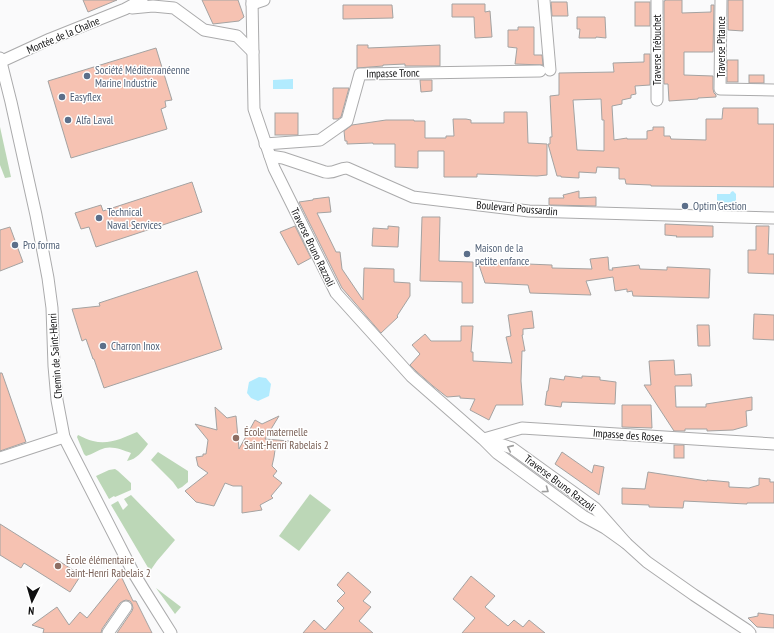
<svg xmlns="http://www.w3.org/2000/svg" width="774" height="633" viewBox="0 0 774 633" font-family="'PT Sans Narrow',sans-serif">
<rect width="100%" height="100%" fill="#fafafb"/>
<g fill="#bcd7b7">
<polygon points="0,127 11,177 5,178 0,165"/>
<path d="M137,432l11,12c-6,8 -11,15 -21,17l4,-8c-8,-3 -18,-7 -26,-5 -7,2 -12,6 -19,8l-2,-2 -7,-17 1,-2c5,2 10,5 15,6 16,4 30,-3 44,-9z"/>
<polygon points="158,452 188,471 188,482 182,487 178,489 173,482 151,460"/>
<polygon points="115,469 118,471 131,483 131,490 115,497 114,496 109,499 96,476 109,470"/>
<polygon points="310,494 331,510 299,551 279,536"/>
<polygon points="131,495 175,540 157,561 150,571 111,505 118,501 123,510 128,505 124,499"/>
<polygon points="156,588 181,607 175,614"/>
</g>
<g fill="#b2ebfe">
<polygon points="293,79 293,89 273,89 273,80"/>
<polygon points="733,191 736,194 736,202 717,203 717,194 730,194 731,192"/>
<polygon points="259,377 266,378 271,384 269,396 258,401 251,398 247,393 249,382"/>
</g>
<g fill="#f6c2b2" stroke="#a4a3a2" fill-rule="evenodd">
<polygon points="83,0 117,0 88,12"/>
<polygon points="202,0 238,0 244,17 239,21 213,24"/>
<polygon points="665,0 682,0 682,13 711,12 711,5 714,5 713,52 684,52 684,75 713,76 713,89 714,93 716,95 716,97 698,98 698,99 669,101 668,84 664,84 664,1 665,1"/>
<polygon points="728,0 743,0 743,31 728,30"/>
<polygon points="551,2 567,2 568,16 552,16"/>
<rect x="635" y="2" width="15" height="24"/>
<polygon points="452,4 485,4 485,12 490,11 492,37 475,38 474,17 452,17"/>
<polygon points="343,5 392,5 393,18 343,19"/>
<polygon points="577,17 605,17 606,38 596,37 596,38 579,38 580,29 577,29"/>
<polygon points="518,27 534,27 534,55 542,55 543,65 515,64 517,48 508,47 508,30 518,30"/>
<polygon points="357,45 368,45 368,48 440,45 440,66 405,66 405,64 383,65 383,66 357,68"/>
<polygon points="156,48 172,100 165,101 166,107 161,109 167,129 71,158 48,81"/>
<path d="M644,54h6v31l-15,1 1,8 -5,1v3l-9,2v4l-10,2 2,34 13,-2v1h20v-8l6,-1v-3h11v9h6l1,3 35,1v-21h16l1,-11h35v16h16v63l-123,-1v-1l-25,-1 -1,-5h-6v-11l-22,-1 -1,6 -17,-1v6l-18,-1v-1h-4l-9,-32h2v-7h2l-2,-41 9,-1v-22l55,-1 -1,-9 31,-1zM601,99l1,21h2v31l-27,-1 -4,-50z"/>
<rect x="727" y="60" width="11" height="22"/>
<rect x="749" y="75" width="15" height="8"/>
<polygon points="420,80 432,80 432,91 421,92"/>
<polygon points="333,88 349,88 341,117 338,119 333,119"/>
<polygon points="504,112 527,112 528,143 547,144 547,175 537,176 477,174 477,177 444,177 444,151 418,151 418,168 395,167 395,144 373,144 373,143 347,144 347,141 345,141 344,131 352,125 386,120 414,120 414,121 425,121 425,138 446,138 446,136 454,136 453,119 466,119 471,120 471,123 504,123"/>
<rect x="275" y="113" width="23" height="22"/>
<polygon points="192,182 202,212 96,247 89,227 81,229 75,213 101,205 103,211"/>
<polygon points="579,191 579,198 596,197 596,206 549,205 549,198 564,198 563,195"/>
<polygon points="329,197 331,212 317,213 336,252 340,252 342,269 363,300 364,268 394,269 394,282 410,283 410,296 397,316 398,317 381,333 342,288 299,202 313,200 313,199"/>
<polygon points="422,217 440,217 439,261 473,262 473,303 462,303 462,282 420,281"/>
<polygon points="665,224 713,226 713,237 676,237 677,236 665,235"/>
<polygon points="295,226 311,258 298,265 280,232"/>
<polygon points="388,226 399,227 398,247 372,246 373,228 388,229"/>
<polygon points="756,226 769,226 768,254 774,254 774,274 748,273 748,250 756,250"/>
<polygon points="10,227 23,262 0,271 0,230"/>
<polygon points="608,257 609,270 613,270 612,268 639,265 640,269 667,270 667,267 710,269 709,298 633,296 632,291 627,292 627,289 615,291 613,277 586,281 591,295 530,293 528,285 485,283 478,262 552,265 552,268 592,269 590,259"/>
<polygon points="197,271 222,349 104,388 94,359 93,359 86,339 82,341 72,309 100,306 99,303"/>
<polygon points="532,311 534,328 523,329 523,335 522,335 525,351 522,351 521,381 523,405 496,405 489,420 470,410 475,399 460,398 460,396 447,397 433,386 416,371 410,365 420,354 412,345 425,334 431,341 461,341 461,326 473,326 471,352 473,352 473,361 512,363 506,337 511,336 508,315"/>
<polygon points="754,314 774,315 774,340 753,339"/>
<polygon points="697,325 709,325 710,346 698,346"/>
<polygon points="674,360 675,375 691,374 692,386 675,386 676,407 706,407 706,404 752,397 752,410 746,411 747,426 733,430 707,431 707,429 685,429 685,431 674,431 644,385 651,385 649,361"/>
<polygon points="0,373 2,373 26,442 0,451"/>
<polygon points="565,376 582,378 582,376 600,377 600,380 616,382 615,404 562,402 561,407 545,405 547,391 548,391 550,378 564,380"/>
<polygon points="622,405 651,405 652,428 622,427"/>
<polygon points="215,407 227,418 236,416 239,449 255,420 262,424 279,416 265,439 289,441 275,450 274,457 272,466 277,471 273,476 282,483 271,496 273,498 260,505 262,510 242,513 242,486 233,486 225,483 214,506 196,502 185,491 208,473 198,466 196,457 203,456 203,454 206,454 208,440 195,424 217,430"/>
<rect x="674" y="445" width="10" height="13"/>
<polygon points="562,452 592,473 594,465 604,467 599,495 555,464"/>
<polygon points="648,472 707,481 707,480 729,482 729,487 749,488 759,485 759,478 770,479 770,482 774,482 774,503 747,503 747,504 684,501 683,508 649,507 649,505 622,504 622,488 645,489"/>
<polygon points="0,524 81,575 70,592 24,563 21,568 0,555"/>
<polygon points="348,572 371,592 363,601 371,607 359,621 373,633 303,633 314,620 325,630 344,608 337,601 345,593 337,585"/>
<polygon points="121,576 133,601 136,601 152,633 117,633 132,611 133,608 132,604 130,601 126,600 123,601 120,603 102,629 101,633 43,633 44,629 32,625 57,607 69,625 80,612 87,618"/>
<polygon points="471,576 495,596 485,607 508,626 514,620 523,627 529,620 545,633 462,633 475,618 453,599"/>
<polygon points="758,613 774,615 774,628 757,627 748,618 758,616"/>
</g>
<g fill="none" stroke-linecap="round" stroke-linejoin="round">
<g stroke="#ababac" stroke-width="13">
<g id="minor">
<polyline points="252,0 254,109 274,168 336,293 411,376 483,439 497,453 583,516 605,528 626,543"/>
<polyline points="544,0 550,70"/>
<polyline points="657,0 657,100"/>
<polyline points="721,0 720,89 774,90"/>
<polyline points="252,4 264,0"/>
<polyline points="132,8 153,6 174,8 204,30 237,36 253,52"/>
<polyline points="0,58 11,102 36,215 48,278 52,308 54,366 57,400 64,437 133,572 144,590 171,633"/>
<polyline points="0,62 50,39 125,9 142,0"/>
<polyline points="265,144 320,140 347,121 360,74 540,71"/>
<path d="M270,156l13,2 42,14c10,2 13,-4 22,-4l66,29 116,14 245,7"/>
<polyline points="484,439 512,448 595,508 626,543 647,562 694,595 747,630 750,633"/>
<polyline points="484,439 522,428 774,444"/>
<polyline points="0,458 64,437"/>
<polyline points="108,633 126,607"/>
</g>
</g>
<use href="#minor" stroke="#fff" stroke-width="11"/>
</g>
<defs><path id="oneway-chevron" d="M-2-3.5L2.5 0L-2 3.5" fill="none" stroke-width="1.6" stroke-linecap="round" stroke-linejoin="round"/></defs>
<g stroke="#9f9f9f">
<use href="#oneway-chevron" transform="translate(510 448) rotate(-156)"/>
<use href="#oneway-chevron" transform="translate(546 490) rotate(36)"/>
</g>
<g fill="#5c6f8a" stroke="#fff" stroke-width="1.5">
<circle cx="87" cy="76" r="4"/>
<circle cx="62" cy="97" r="4"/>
<circle cx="68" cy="120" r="4"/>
<circle cx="685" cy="206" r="4"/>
<circle cx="99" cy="218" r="4"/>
<circle cx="15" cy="245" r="4"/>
<circle cx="467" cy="254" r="4"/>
<circle cx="103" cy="346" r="4"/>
</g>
<g fill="#8d6e63" stroke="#fff" stroke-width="1.5">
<circle cx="236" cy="438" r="4"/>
<circle cx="58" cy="566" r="4"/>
</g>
<g text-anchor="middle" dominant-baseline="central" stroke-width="3" stroke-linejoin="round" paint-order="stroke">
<g font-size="11" fill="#0f0f10" stroke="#fff">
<text transform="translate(63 35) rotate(-23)">Montée de la Chaîne</text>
<text transform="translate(721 47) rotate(-90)">Traverse Pitance</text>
<text transform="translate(657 50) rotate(-90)">Traverse Trébuchet</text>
<text transform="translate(393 73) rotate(-1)">Impasse Tronc</text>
<text transform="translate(517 208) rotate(5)">Boulevard Poussardin</text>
<text transform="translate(313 247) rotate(64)">Traverse Bruno Razzoli</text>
<text transform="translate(55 356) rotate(-94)">Chemin de Saint-Henri</text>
<text transform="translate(628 435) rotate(4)">Impasse des Roses</text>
<text transform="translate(560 483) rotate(37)">Traverse Bruno Razzoli</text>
</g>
<g font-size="11" fill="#4e5e75" stroke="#fff" text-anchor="start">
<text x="95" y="70">Société Méditerranéenne<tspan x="95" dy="13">Marine Industrie</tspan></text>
<text x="70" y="97">Easyflex</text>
<text x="76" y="120">Alfa Laval</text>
<text x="693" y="206">Optim'Gestion</text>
<text x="107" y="212">Technical<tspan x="107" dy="13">Naval Services</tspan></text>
<text x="23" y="245">Pro forma</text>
<text x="475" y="248">Maison de la<tspan x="475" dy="13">petite enfance</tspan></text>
<text x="111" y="346">Charron Inox</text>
</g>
<g font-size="11" fill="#785e54" stroke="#fff" text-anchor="start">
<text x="244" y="432">École maternelle<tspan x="244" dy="13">Saint-Henri Rabelais 2</tspan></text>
<text x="66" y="560">École élémentaire<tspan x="66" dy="13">Saint-Henri Rabelais 2</tspan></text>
</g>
</g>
<g transform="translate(32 601) rotate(185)" stroke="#ffffff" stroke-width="3" paint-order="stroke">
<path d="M0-3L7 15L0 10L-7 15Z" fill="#0f0f10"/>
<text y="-6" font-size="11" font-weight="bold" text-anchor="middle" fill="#0f0f10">N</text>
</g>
</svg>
